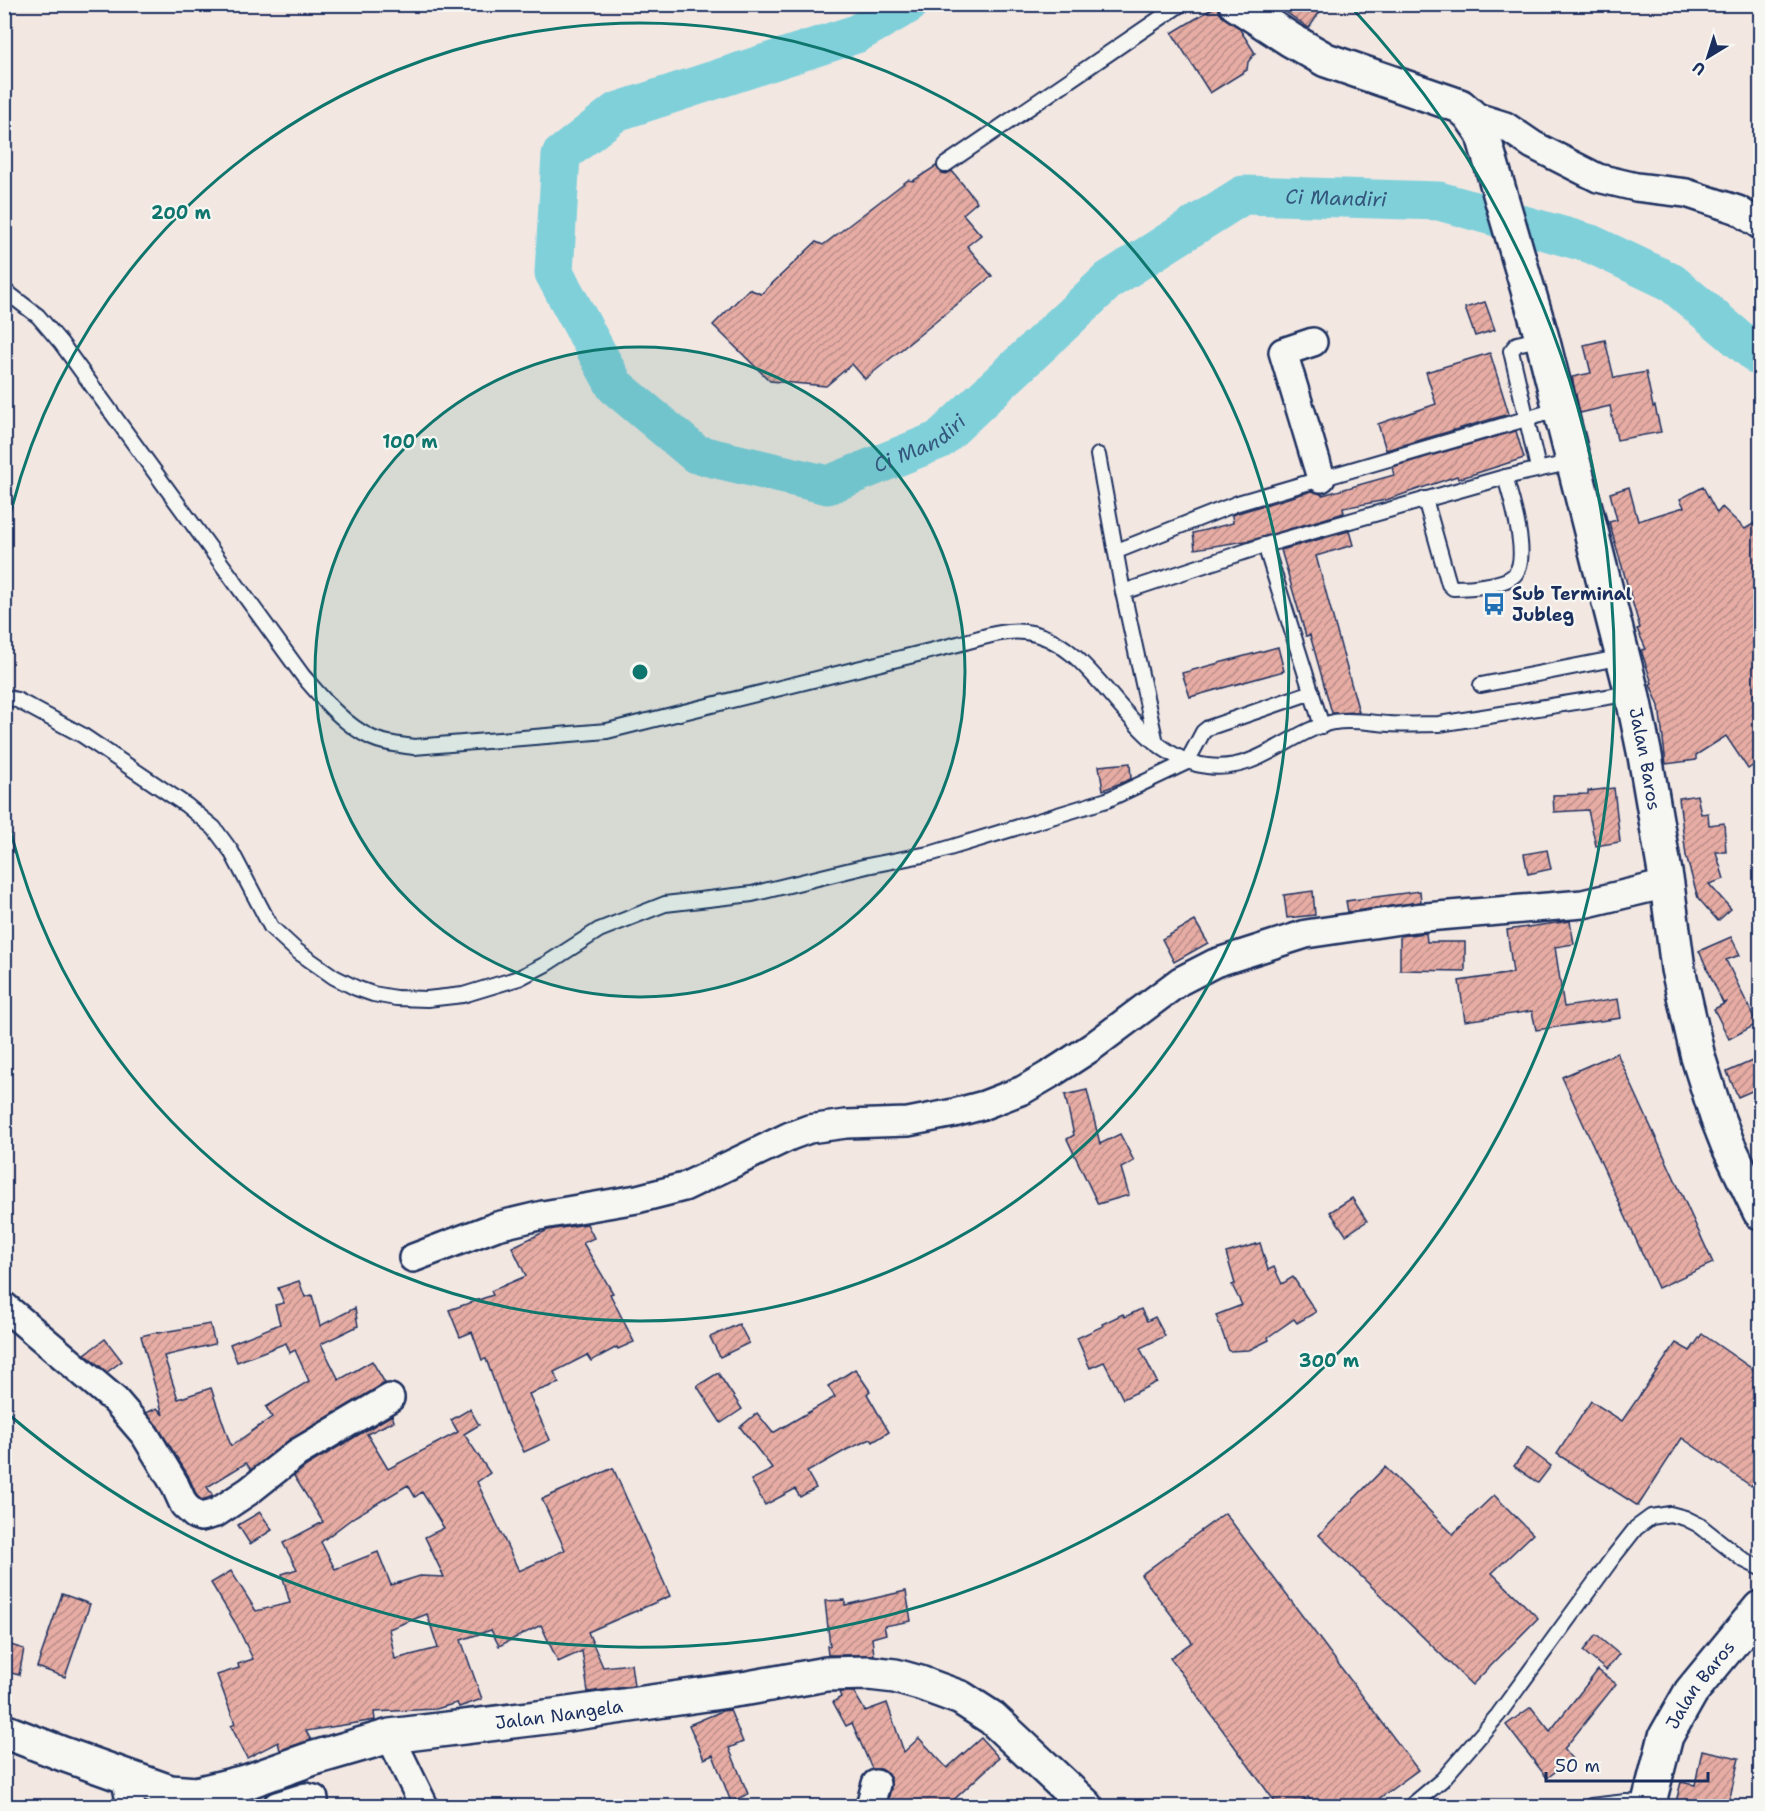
<svg xmlns="http://www.w3.org/2000/svg" width="1765" height="1811" viewBox="0 0 1765 1811" font-family="'Shantell Sans',sans-serif">
<defs>
<pattern id="building-hatch" width="6" height="6" patternUnits="userSpaceOnUse" patternTransform="scale(1.5)"><rect width="6" height="6" fill="#e7ada4"/><path d="M-1 1l2-2M0 6l6-6M5 7l2-2" fill="none" stroke="#ba8d89"/></pattern>
</defs>
<rect width="100%" height="100%" fill="#f3e7e2"/>
<filter id="ink" filterUnits="userSpaceOnUse"><feTurbulence type="fractalNoise" baseFrequency=".0167" numOctaves="2"/><feDisplacementMap in="SourceGraphic" scale="12" xChannelSelector="R" yChannelSelector="G"/><feConvolveMatrix kernelMatrix="1 2 1 2 8 2 1 2 1" color-interpolation-filters="sRGB"/></filter>
<g filter="url(#ink)">
<g fill="none" stroke-linecap="round" stroke-linejoin="round">
<path stroke="#80d0da" stroke-width="39" id="s1" d="M909,4l-53,30 -240,78 -55,43 -7,118 61,113 81,68 132,31 111,-45 170,-160 134,-85 196,6 152,43 80,38 89,75"/>
</g>
<g fill="url(#building-hatch)" stroke="#1b2f5e" stroke-width="1.5" fill-rule="evenodd">
<polygon points="1274,4 1325,4 1309,28"/>
<polygon points="1218,5 1220,13 1239,28 1255,53 1248,62 1247,70 1210,93 1172,33"/>
<polygon points="936,166 942,173 946,174 952,171 977,202 963,214 981,235 967,246 992,276 865,379 852,364 826,386 770,381 713,325 749,289 761,294 816,242 823,245 908,180 913,181"/>
<polygon points="1485,302 1495,330 1475,336 1465,308"/>
<polygon points="1605,340 1614,378 1646,372 1653,407 1655,406 1661,432 1617,440 1610,406 1580,413 1572,377 1591,373 1584,345"/>
<polygon points="1490,353 1509,414 1386,450 1378,424 1436,404 1426,372"/>
<polygon points="1516,431 1524,458 1458,479 1457,476 1386,500 1343,508 1344,513 1252,540 1195,549 1193,533 1233,523 1232,515 1241,512 1312,491 1323,495 1394,475 1392,467"/>
<polygon points="1629,487 1638,521 1684,507 1680,499 1703,487 1717,513 1722,507 1745,529 1761,519 1761,760 1748,769 1726,736 1696,755 1696,760 1666,764 1659,706 1650,684 1652,683 1641,650 1646,649 1637,629 1640,628 1609,522 1617,520 1610,493"/>
<polygon points="1349,531 1353,545 1316,556 1359,712 1332,713 1310,635 1306,636 1281,550"/>
<polygon points="1278,647 1284,671 1190,697 1182,673"/>
<polygon points="1130,763 1131,779 1103,790 1099,766"/>
<polygon points="1614,788 1620,842 1596,846 1588,810 1554,812 1553,795 1588,794 1588,791"/>
<polygon points="1697,795 1701,814 1708,813 1709,825 1724,823 1726,852 1716,852 1724,879 1709,884 1731,909 1718,921 1698,898 1686,856 1679,798"/>
<polygon points="1547,850 1551,869 1528,874 1524,854"/>
<polygon points="1313,891 1315,915 1287,918 1284,895"/>
<polygon points="1420,891 1421,902 1348,912 1346,901"/>
<polygon points="1195,921 1208,943 1174,962 1162,939"/>
<polygon points="1570,921 1574,944 1555,947 1564,1007 1618,999 1621,1018 1536,1030 1532,1011 1465,1021 1459,981 1513,973 1507,930"/>
<polygon points="1426,933 1427,942 1465,942 1465,971 1400,970 1400,936"/>
<polygon points="1731,937 1740,955 1726,960 1757,1024 1729,1039 1714,1009 1727,1002 1723,1003 1699,951"/>
<polygon points="1617,1053 1713,1263 1658,1288 1562,1077"/>
<polygon points="1752,1061 1761,1080 1761,1087 1738,1097 1727,1072"/>
<polygon points="1087,1090 1100,1144 1120,1134 1134,1161 1121,1168 1129,1195 1098,1204 1067,1139 1074,1135 1065,1095"/>
<polygon points="1352,1198 1367,1221 1346,1235 1330,1212"/>
<polygon points="587,1224 594,1238 583,1243 613,1293 610,1294 634,1342 618,1349 617,1347 591,1361 587,1355 554,1372 559,1383 529,1394 550,1440 524,1452 507,1417 486,1359 482,1360 472,1332 460,1337 449,1310 493,1295 491,1291 526,1276 512,1247 548,1230"/>
<polygon points="1260,1243 1268,1270 1274,1267 1282,1284 1293,1277 1316,1312 1297,1323 1294,1319 1268,1337 1269,1340 1249,1350 1229,1351 1216,1315 1242,1305 1232,1285 1235,1284 1226,1253"/>
<polygon points="299,1281 305,1297 312,1295 320,1326 355,1308 358,1326 321,1344 339,1380 372,1361 385,1383 289,1440 251,1470 246,1463 207,1487 213,1496 202,1500 197,1496 188,1475 158,1427 146,1413 157,1408 163,1415 141,1336 157,1332 157,1333 210,1324 215,1344 164,1356 178,1399 211,1388 231,1446 272,1417 266,1407 309,1381 295,1350 290,1353 286,1343 237,1362 230,1344 280,1324 275,1305 284,1303 278,1288"/>
<polygon points="1141,1309 1147,1321 1155,1317 1165,1336 1140,1348 1157,1382 1123,1399 1104,1362 1090,1368 1077,1338 1103,1326 1102,1324 1123,1314 1125,1317"/>
<polygon points="739,1324 749,1343 720,1357 710,1337"/>
<polygon points="1702,1334 1761,1375 1761,1472 1751,1486 1682,1438 1638,1506 1557,1454 1591,1401 1622,1421 1676,1343 1690,1351"/>
<polygon points="105,1339 122,1361 107,1372 85,1354"/>
<polygon points="855,1369 870,1391 867,1394 889,1432 873,1442 871,1439 848,1449 807,1472 816,1488 800,1497 795,1489 765,1505 751,1480 773,1469 740,1427 757,1413 773,1433 835,1397 828,1386"/>
<polygon points="718,1373 742,1409 721,1423 697,1386"/>
<path d="M470,1409l9,16 -15,9 26,39 -13,9 42,89 46,-21 -23,-51 71,-31 57,128 -82,36 15,35 28,-3 3,22 -46,6 -6,-41 -24,11 -17,-37 -42,21 -8,-16 -30,10 21,59 -23,8 -2,-4 -21,6 -62,3 1,8 -69,11 5,9 -31,10 -2,-8 -31,16 -16,-32 4,-2 -18,-49 22,-7 -1,-4 15,-5 -17,-35 -25,-41 20,-12 25,40 34,-8 -8,-29 15,-5 -14,-26 40,-21 -29,-46 12,-10 86,-51 2,6 -27,13 21,35 70,-37 -7,-12zM408,1485l7,12 7,-5 22,36 -19,9 19,40 -24,-1 -29,9 -13,-33 -43,17 -14,-27 33,-25zM427,1614l11,34 -43,11 -6,-30z"/>
<polygon points="1527,1448 1551,1466 1538,1483 1514,1466"/>
<polygon points="1385,1467 1453,1534 1494,1495 1533,1534 1492,1573 1538,1618 1472,1685 1319,1535"/>
<polygon points="260,1512 272,1530 250,1544 238,1525"/>
<polygon points="1225,1513 1418,1770 1369,1806 1315,1806 1308,1797 1295,1806 1278,1806 1170,1658 1192,1642 1141,1575"/>
<polygon points="906,1591 911,1621 884,1626 886,1634 872,1638 874,1655 828,1655 827,1646 830,1646 825,1601 845,1600 845,1605"/>
<polygon points="62,1594 90,1604 65,1677 37,1667"/>
<polygon points="1596,1635 1619,1654 1606,1670 1583,1651"/>
<polygon points="4,1643 24,1649 19,1675 4,1671"/>
<polygon points="1598,1670 1616,1684 1564,1749 1572,1759 1547,1778 1506,1725 1531,1707 1550,1731"/>
<polygon points="839,1692 854,1692 865,1711 887,1703 904,1752 919,1738 947,1768 981,1738 999,1758 947,1806 889,1806 888,1801 891,1788 891,1780 888,1773 881,1769 872,1769 852,1723 846,1726 833,1702 841,1697"/>
<polygon points="730,1710 743,1742 729,1748 748,1794 731,1802 713,1755 704,1759 689,1725 722,1711"/>
<polygon points="1702,1750 1739,1758 1728,1806 1675,1806 1681,1782 1695,1785"/>
</g>
<g fill="none" stroke-linecap="round" stroke-linejoin="round">
<g stroke="#1b2f5e" stroke-width="18">
<g id="service">
<polyline points="945,165 1181,4"/>
<path d="M4,290l34,26 23,27 242,333c20,23 41,49 69,62 13,6 28,7 42,9l193,-16 351,-87c20,-5 45,-15 67,-12 73,8 102,124 182,134 52,7 82,-35 127,-44 18,-3 37,1 55,2 16,1 33,0 50,0l193,-31"/>
<polyline points="1098,455 1123,592 1156,743"/>
<polyline points="1538,468 1511,351 1517,344 1542,338"/>
<path d="M1425,499l24,85 4,4c15,0 54,-2 63,-15 13,-18 -5,-76 -11,-96"/>
<polyline points="1265,545 1322,726"/>
<polyline points="1117,551 1238,503 1560,409"/>
<polyline points="1123,592 1265,545 1505,477 1573,462"/>
<polyline points="1481,685 1623,657"/>
<polyline points="4,697 17,700 82,735 186,805 214,828 231,851 271,927 297,951 334,977 356,988 373,994 396,998 427,999 463,995 519,978 546,964 599,930 665,904 752,894 867,866 933,853 1107,800 1187,762 1203,732 1208,728 1312,692"/>
<polyline points="1411,1806 1442,1780 1498,1715 1614,1556 1636,1528 1651,1517 1670,1514 1685,1518 1699,1525 1742,1559 1760,1568"/>
<polyline points="1591,1806 1626,1802 1648,1803"/>
</g>
</g>
<g stroke="#1b2f5e" stroke-width="32">
<g id="minor">
<polyline points="1470,115 1505,126 1533,145 1598,178 1636,187 1686,193 1738,210 1760,225"/>
<polyline points="1313,342 1283,352 1321,478"/>
<polyline points="413,1258 497,1226 543,1215 637,1199 684,1187 790,1136 809,1129 846,1124 908,1122 954,1113 984,1105 1023,1090 1052,1073 1092,1047 1180,981 1215,963 1306,934 1414,918 1583,904 1667,884"/>
<polyline points="4,1306 115,1400 145,1435 174,1483 184,1505 195,1515 201,1517 216,1513 249,1491 297,1453 390,1398"/>
<polyline points="390,1736 424,1806"/>
<polyline points="125,1776 131,1806"/>
<polyline points="277,1806 306,1797 314,1799"/>
<polyline points="873,1806 871,1802 876,1784"/>
</g>
</g>
<g stroke="#1b2f5e" stroke-width="38">
<g id="primary">
<path id="s2" d="M1236,4l55,36 35,20 134,46 10,9 12,17 60,206 90,355 13,63 22,128 11,85 20,88 19,60 11,28 32,67"/>
<path id="s3" d="M4,1731l59,23 107,38 26,2 53,-13 62,-22 79,-23 164,-20 194,-28 78,-14 43,-1 26,3 25,7 41,15 31,20 94,88"/>
<path id="s4" d="M1648,1806l18,-70 25,-44 69,-84"/>
</g>
</g>
<use href="#service" stroke="#f6f6f2" stroke-width="14"/>
<use href="#minor" stroke="#f6f6f2" stroke-width="27"/>
<use href="#primary" stroke="#f6f6f2" stroke-width="33"/>
</g>
</g>
<circle cx="640" cy="672" r="325" fill="#0f766e" fill-opacity=".12"/>
<g fill="none" stroke="#0f766e" stroke-width="3">
<circle cx="640" cy="672" r="325"/>
<path d="M5 537A649 649 0 1 1 5 807"/>
<path d="M1352 8A974 974 0 0 1 7 1413"/>
</g>
<defs>
<g id="bus-bare" transform="scale(1.8)"><path d="M-5-6H5V4H4V6H2V4H-2V6H-4V4H-5ZM-3.5-4V0h7V-4ZM-3.5 1.2v1.5H-2V1.2ZM2 1.2v1.5H3.5V1.2Z" fill="#1f6fb2" stroke="#f6f6f2" stroke-width="2.5" paint-order="stroke"/></g>
</defs>
<g fill-rule="evenodd">
<use href="#bus-bare" x="1494" y="604"/>
</g>
<g text-anchor="middle" dominant-baseline="central" stroke-width="4.5" stroke-linejoin="round" paint-order="stroke">
<g font-size="18" font-weight="bold" fill="#1b2f5e" stroke="#f6f6f2" text-anchor="start">
<text x="1512" y="594">Sub Terminal<tspan x="1512" dy="21">Jubleg</tspan></text>
</g>
<g font-size="18" fill="#1b2f5e" stroke="#f6f6f2">
<text stroke="none"><textPath href="#s2" startOffset="930">Jalan Baros</textPath></text>
<text stroke="none"><textPath href="#s4" startOffset="134">Jalan Baros</textPath></text>
<text stroke="none"><textPath href="#s3" startOffset="576">Jalan Nangela</textPath></text>
</g>
<g font-size="20" font-style="italic" fill="#34577d" stroke="#f6f6f2">
<text stroke="none"><textPath href="#s1" startOffset="1476">Ci Mandiri</textPath></text>
<text stroke="none"><textPath href="#s1" startOffset="972">Ci Mandiri</textPath></text>
</g>
</g>
<circle cx="640" cy="672" r="9" fill="#0f766e" stroke="#f6f6f2" stroke-width="3"/>
<g font-size="18" text-anchor="middle" font-weight="bold" fill="#0f766e" stroke="#f6f6f2" stroke-width="4.5" stroke-linejoin="round" paint-order="stroke">
<text x="181" y="219">200 m</text>
<text x="410" y="448">100 m</text>
<text x="1329" y="1367">300 m</text>
</g>
<rect width="1765" height="1811" fill="none" stroke="#f6f6f2" stroke-width="24"/>
<rect x="12" y="12" width="1741" height="1787" fill="none" stroke="#1b2f5e" stroke-width="2" filter="url(#ink)"/>
<g transform="translate(1708 57) rotate(218)" stroke="#f6f6f2" stroke-width="4.5" paint-order="stroke">
<path d="M0-4.5L10 22L0 15L-10 22Z" fill="#1b2f5e"/>
<text y="-9" font-size="16" font-weight="bold" text-anchor="middle" fill="#1b2f5e">U</text>
</g>
<path d="M1546 1772v9h162v-9" fill="none" stroke="#1b2f5e" stroke-width="3"/>
<text x="1555" y="1772" font-size="18" fill="#1b2f5e" stroke="#f6f6f2" stroke-width="4.5" paint-order="stroke">50 m</text>
</svg>
